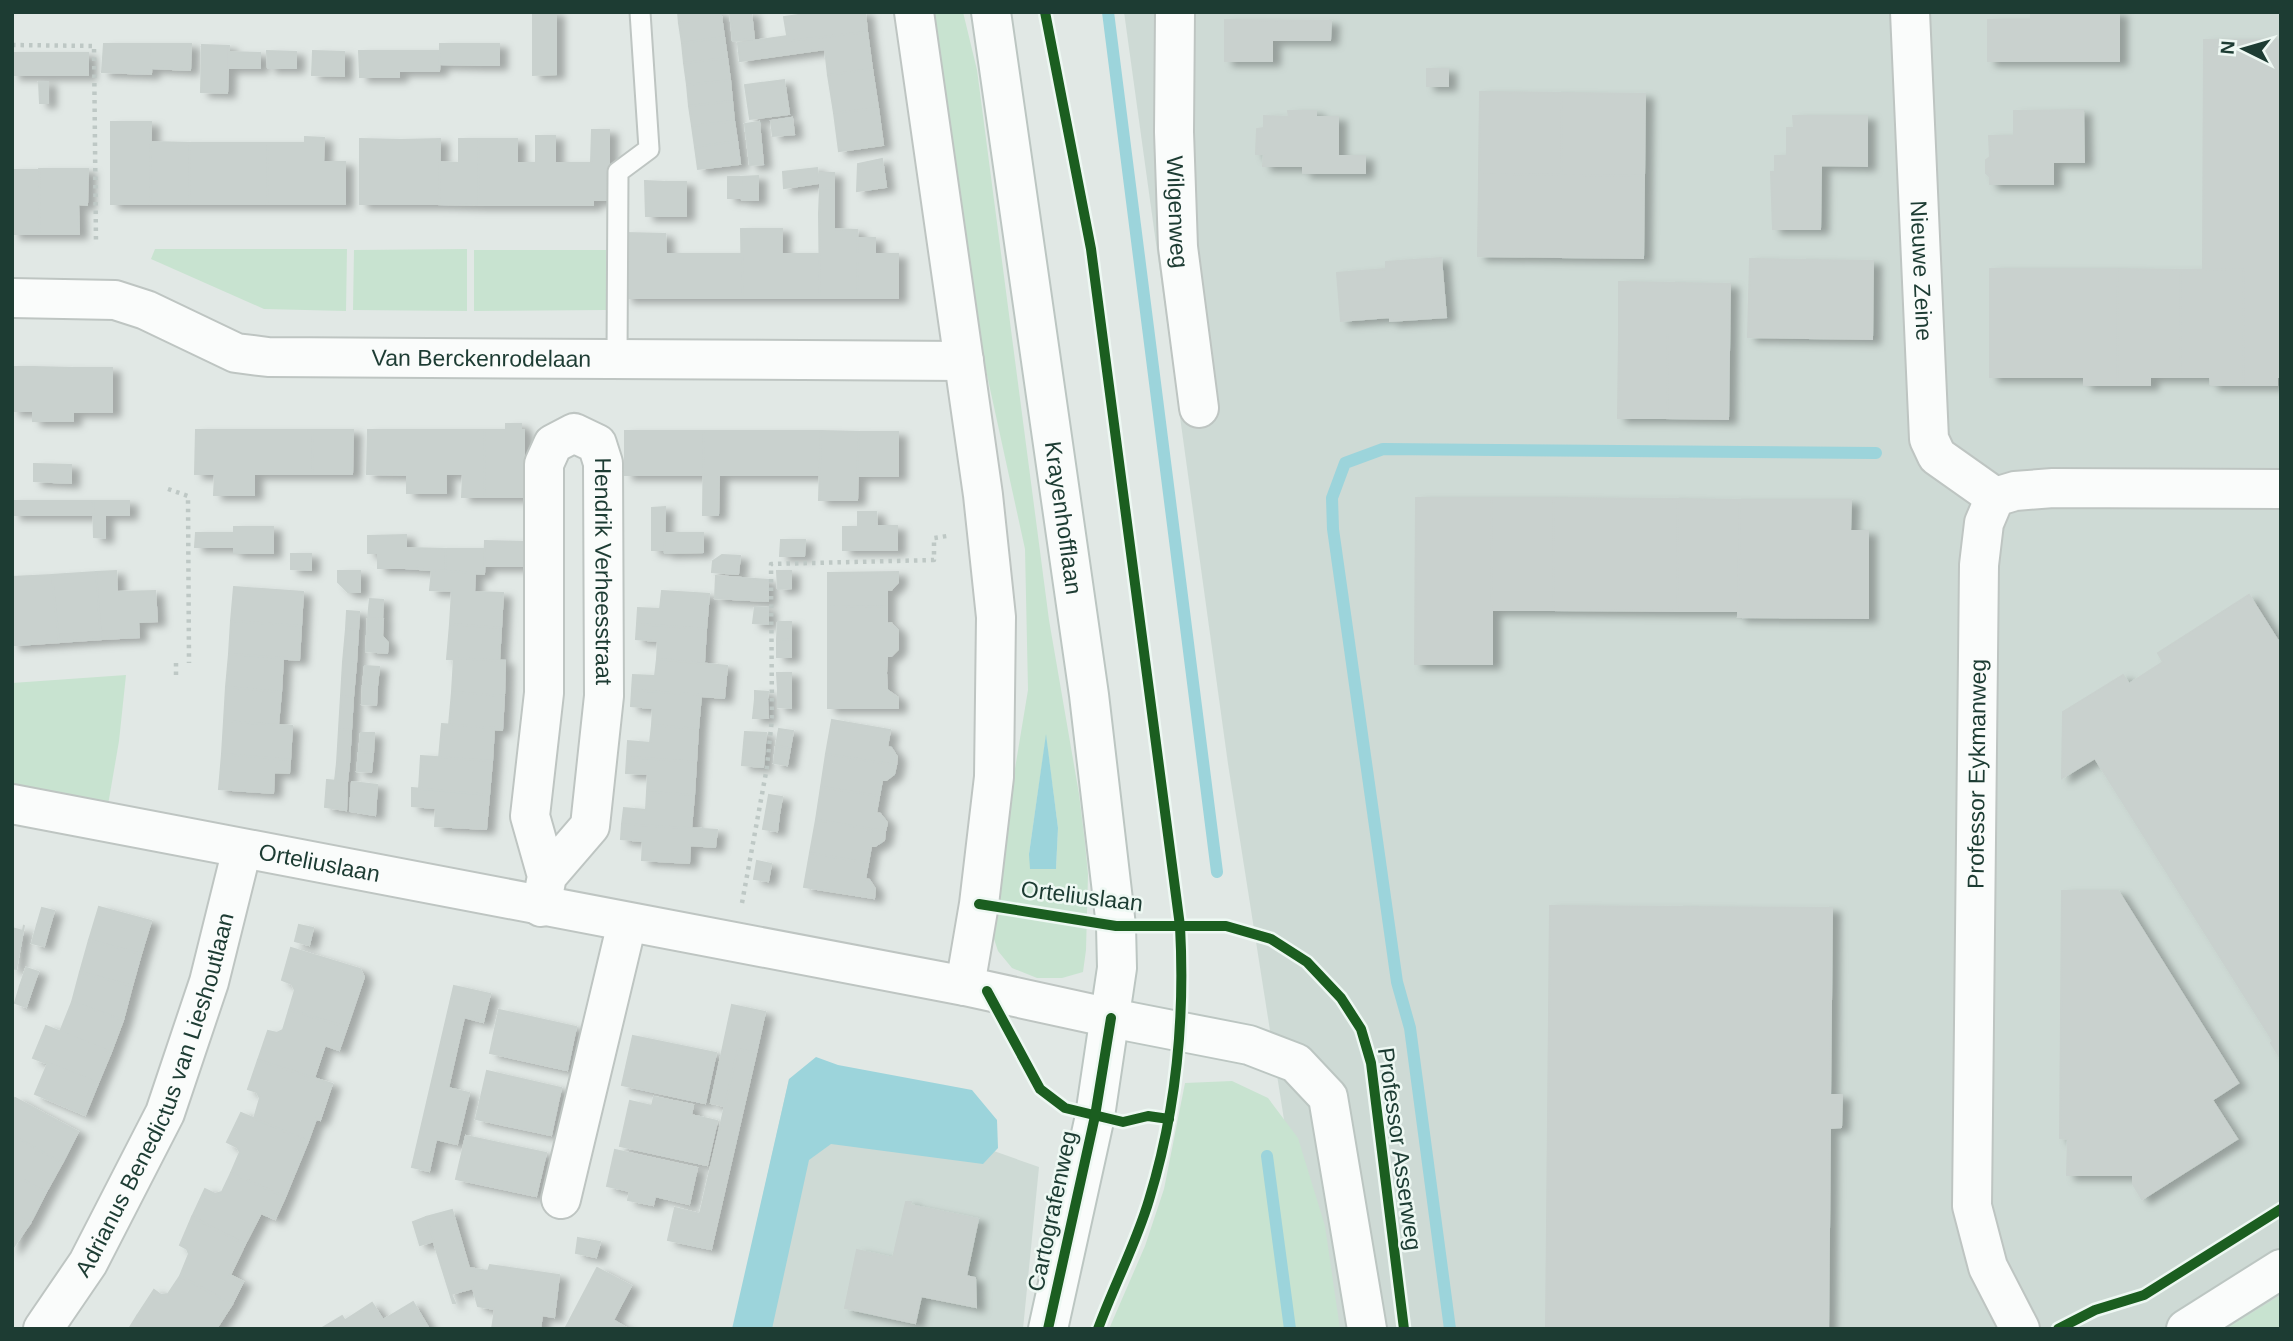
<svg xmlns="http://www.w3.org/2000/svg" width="2293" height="1341" viewBox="0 0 2293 1341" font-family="Arial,sans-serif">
<defs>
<filter id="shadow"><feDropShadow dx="8" dy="4.5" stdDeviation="3.5" flood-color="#0004"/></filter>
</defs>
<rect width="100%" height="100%" fill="#e1e8e5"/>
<g fill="#cedad5">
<polygon points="1124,12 2281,12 2281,1316 2260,1329 1317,1329 1228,764"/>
<polygon points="789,1079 1039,1167 1023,1329 733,1329"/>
</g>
<g fill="#c8e3d0" fill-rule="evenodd">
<path d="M928,12h35l14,58 72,550 30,174 6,49 3,31 -2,76 -3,22 -21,6h-25l-25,-10 -14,-17 -7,-21 9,-71 28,-169 -3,-141 -50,-229zM1046,737l12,91 -2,41 -27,-15z"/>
<polygon points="155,249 347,249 346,311 264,309 151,259"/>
<polygon points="467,249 467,311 353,310 354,250"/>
<polygon points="474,250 606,250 606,310 474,311"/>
<polygon points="126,675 119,741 108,805 12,786 12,683"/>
<polygon points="1232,1081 1268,1098 1298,1138 1325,1226 1340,1329 1109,1329 1145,1246 1164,1189 1185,1083"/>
<polygon points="2281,1295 2281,1329 2225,1329"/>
</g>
<g fill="#9cd4db">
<polygon points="1046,734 1058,828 1056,869 1030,869 1029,854"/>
<polygon points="816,1057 838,1065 972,1090 997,1120 998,1148 983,1164 831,1144 809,1160 772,1329 732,1329 789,1079"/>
</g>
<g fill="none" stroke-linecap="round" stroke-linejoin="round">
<g stroke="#9cd4db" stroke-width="12">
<polyline points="1108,12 1217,872"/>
<polyline points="1267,1156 1290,1329"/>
<polyline points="1450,1329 1410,1028 1397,982 1333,529 1332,498 1345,463 1383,449 1876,453"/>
</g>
</g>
<g fill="#c9d1ce" stroke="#c9d1ce" stroke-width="2" filter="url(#shadow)">
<rect x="533" y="12" width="23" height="32"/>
<polygon points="678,12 721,12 721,16 679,23"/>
<polygon points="730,12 751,12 754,39 733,41"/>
<polygon points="819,12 865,12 867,32 788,41 784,17"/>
<polygon points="2031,12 2119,12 2119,61 1988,61 1988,20 2031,20"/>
<polygon points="721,16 724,37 682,43 679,23"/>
<polygon points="1225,20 1331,21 1330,40 1272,40 1272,61 1225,61"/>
<polygon points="867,32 872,69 828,75 825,49 740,61 738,43 787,36 788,41"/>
<polygon points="724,37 727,58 684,63 682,43"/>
<polygon points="2204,40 2281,40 2281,269 2203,269"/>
<polygon points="104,44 152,44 151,74 102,72"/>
<polygon points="152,44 191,44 190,70 152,68"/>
<polygon points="440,44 477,44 477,65 440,64"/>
<rect x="477" y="44" width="22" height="21"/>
<polygon points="533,44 556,44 556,74 533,75"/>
<polygon points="202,45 229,46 227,93 201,92"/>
<polygon points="267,51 296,52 296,68 268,68"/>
<polygon points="313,51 344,52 344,76 312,75"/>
<polygon points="359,51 399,51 399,77 360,77"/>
<polygon points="399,51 440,51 439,71 399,71"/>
<polygon points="229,52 260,53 260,68 229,68"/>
<rect x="12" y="53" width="26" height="22"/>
<rect x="38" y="53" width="50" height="22"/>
<polygon points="727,58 730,80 687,85 684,63"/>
<polygon points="872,69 878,108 834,113 828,75"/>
<rect x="1427" y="69" width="21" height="17"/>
<polygon points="730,80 732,101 689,106 687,85"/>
<polygon points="784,80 789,114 750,119 745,85"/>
<polygon points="39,82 48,82 48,103 40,103"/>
<polygon points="1480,92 1562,93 1561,175 1479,174"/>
<polygon points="1562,93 1645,94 1644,176 1561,175"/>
<polygon points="732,101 734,121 692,126 689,106"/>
<polygon points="878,108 883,145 839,151 834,113"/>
<polygon points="2083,110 2084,162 2053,162 2053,184 1990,184 1990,177 1986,173 1986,160 1990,157 1989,136 2014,136 2014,111"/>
<polygon points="1288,111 1316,111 1316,117 1338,117 1338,156 1365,156 1365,173 1303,173 1303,166 1263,166 1264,154 1256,154 1257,129 1264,128 1264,116 1289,117"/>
<polygon points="1793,116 1867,116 1867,166 1821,165 1820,229 1773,229 1771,172 1775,172 1775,156 1793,156 1793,154 1787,154 1787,128 1794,128"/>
<polygon points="792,118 794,134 773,136 771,121"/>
<polygon points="734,121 737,141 695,147 692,126"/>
<polygon points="111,122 151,122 150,204 111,204"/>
<polygon points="759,122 763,164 750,165 745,124"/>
<polygon points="592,130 609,130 609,200 593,200 593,205 555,205 555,163 591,163"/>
<polygon points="536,136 555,136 555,205 517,205 517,163 536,163"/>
<polygon points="305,137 324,138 323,162 345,162 345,204 305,204"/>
<polygon points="360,139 401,140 401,204 360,204"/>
<polygon points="440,139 439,204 401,204 401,140"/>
<polygon points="459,139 478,139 479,205 439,204 440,162 459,163"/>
<polygon points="478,139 517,139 517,205 479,205"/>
<polygon points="737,141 740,164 698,169 695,147"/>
<polygon points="151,142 190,143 189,204 150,204"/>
<polygon points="190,143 228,143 228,204 189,204"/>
<polygon points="228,143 268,143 267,204 228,204"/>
<polygon points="268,143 305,143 305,204 267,204"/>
<polygon points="882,159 886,187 857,191 858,164"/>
<polygon points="817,168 819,183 784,188 783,172"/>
<polygon points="39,169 88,169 87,205 78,204 79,234 40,234"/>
<polygon points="12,170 39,170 40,234 12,234"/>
<polygon points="820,173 834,173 834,189 820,188"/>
<polygon points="1479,174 1561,175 1561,257 1478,256"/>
<polygon points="1561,175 1644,176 1643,258 1561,257"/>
<polygon points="758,176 758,200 742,200 741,177"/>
<rect x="728" y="177" width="13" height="21"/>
<polygon points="645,181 664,182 664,216 646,216"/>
<rect x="664" y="182" width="22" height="34"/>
<polygon points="820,188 834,189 834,214 819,214"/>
<polygon points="819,214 834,214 834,229 857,230 858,298 820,298"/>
<polygon points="741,229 782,229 781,298 742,298"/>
<polygon points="626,233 665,234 665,298 625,298"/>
<polygon points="665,234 666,254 703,254 703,298 665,298"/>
<polygon points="857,238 875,238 875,254 898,254 898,298 858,298"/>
<polygon points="703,254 743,254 742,298 703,298"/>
<polygon points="781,254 819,254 820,298 781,298"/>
<polygon points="1441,258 1446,317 1390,321 1390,317 1341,321 1337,273 1386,269 1386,262"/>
<polygon points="1750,259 1873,261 1872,339 1748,337"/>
<rect x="1990" y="269" width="64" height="108"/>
<polygon points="2054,269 2117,269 2118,385 2084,385 2084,377 2054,377"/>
<polygon points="2117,269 2181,270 2180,377 2150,377 2150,385 2118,385"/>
<polygon points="2244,269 2281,269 2281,377 2277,377 2277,385 2243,385"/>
<polygon points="2244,269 2243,385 2211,385 2210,377 2180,377 2181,270"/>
<polygon points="1619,282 1730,284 1728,419 1667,418 1668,333 1619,333"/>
<polygon points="1619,333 1668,333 1667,418 1618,418"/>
<rect x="12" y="367" width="21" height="44"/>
<polygon points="33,367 73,368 73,421 33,421"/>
<rect x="73" y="368" width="39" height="44"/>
<polygon points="506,424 521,424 521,430 524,430 524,497 484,497 485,430 506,430"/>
<polygon points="196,430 235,430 235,495 214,495 215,474 195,474"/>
<polygon points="235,430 274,430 274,474 254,474 254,495 235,495"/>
<polygon points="274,430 312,430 313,474 274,474"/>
<polygon points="312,430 353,430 352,474 313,474"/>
<polygon points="368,430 407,430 407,475 367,474"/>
<polygon points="407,430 445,430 446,493 407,493"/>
<polygon points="445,430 485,430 484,497 462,497 463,474 445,474"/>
<rect x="625" y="431" width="40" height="44"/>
<polygon points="665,431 704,431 703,475 665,475"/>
<polygon points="704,431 742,431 742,475 719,475 718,515 703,515"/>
<rect x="742" y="431" width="39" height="44"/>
<polygon points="781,431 821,431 819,475 781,475"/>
<polygon points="821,431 859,432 857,500 819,500"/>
<polygon points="859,432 898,432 898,476 857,476"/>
<polygon points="34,464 71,465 71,483 34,481"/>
<polygon points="1416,498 1492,498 1492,664 1415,664"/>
<polygon points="1492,498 1554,498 1553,610 1491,610"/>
<polygon points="1554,498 1678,499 1677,611 1553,610"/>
<polygon points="1678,499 1740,500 1738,611 1677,611"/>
<polygon points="1740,500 1851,500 1850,531 1868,531 1868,618 1738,617"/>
<polygon points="12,501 52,501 52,515 13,515"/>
<polygon points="52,501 93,501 92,515 52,515"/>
<polygon points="93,501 129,501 129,515 105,515 105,538 94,537"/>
<polygon points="665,507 664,550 652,550 652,508"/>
<polygon points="858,512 876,512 877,526 897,526 897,550 858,550"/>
<rect x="234" y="527" width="39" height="26"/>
<rect x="843" y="527" width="14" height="23"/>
<polygon points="196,533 234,533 234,547 195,547"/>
<polygon points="664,533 703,533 703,552 665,553"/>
<polygon points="406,535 406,568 378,568 378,553 368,553 368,536"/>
<polygon points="781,540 805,540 804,556 780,556"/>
<polygon points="485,541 524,542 524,566 484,566"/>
<polygon points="406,548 446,549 445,571 406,568"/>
<polygon points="446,549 485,549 484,574 445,571"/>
<polygon points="291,554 311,554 311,570 291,569"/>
<polygon points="722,555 740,556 738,574 712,572 713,561"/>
<polygon points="432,570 475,573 474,592 503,593 501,628 450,624 452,591 430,590"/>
<polygon points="116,571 117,592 155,591 157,621 138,622 139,637 101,639 96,572"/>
<polygon points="338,571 360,571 360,592 348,592 338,582"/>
<polygon points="777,571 791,571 791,588 778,589"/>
<polygon points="96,572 101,639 59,642 52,575"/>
<polygon points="898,572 898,582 891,590 887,589 887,607 828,606 828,573"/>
<polygon points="52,575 59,642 17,645 12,577"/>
<polygon points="716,576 768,580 768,601 715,598"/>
<polygon points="234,587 303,592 301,626 231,621"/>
<polygon points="662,591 709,594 706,629 637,624 638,608 660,609"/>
<polygon points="12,595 17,645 12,645"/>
<polygon points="2249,595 2278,641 2281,639 2281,1059 2271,1043 2273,1041 2095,758 2062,778 2063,712 2123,675 2129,684 2163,662 2158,653"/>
<polygon points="370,599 383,600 382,619 368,618"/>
<polygon points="828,606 887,607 887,624 891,623 898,631 898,640 828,640"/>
<polygon points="755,607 768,608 768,624 753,623"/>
<polygon points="347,611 359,612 358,630 346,629"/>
<polygon points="368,618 383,619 382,636 388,643 387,653 366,651"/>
<polygon points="231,621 301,626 299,660 229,654"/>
<polygon points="778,622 791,622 791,640 777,639"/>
<polygon points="450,624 501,628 499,661 447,659"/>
<polygon points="637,624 706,629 704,662 657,659 658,641 636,639"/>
<polygon points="346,629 358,630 356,663 343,662"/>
<polygon points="777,639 791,640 791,657 777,657"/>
<polygon points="828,640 898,640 898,649 891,656 887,656 886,673 828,673"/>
<polygon points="229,654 283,658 281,692 226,687"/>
<polygon points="454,658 505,661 504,696 452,692"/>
<polygon points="657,659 727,666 724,698 632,690 633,675 655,676"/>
<polygon points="343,662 356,663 353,697 341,696"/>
<polygon points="365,666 379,667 377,686 363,685"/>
<polygon points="777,673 791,673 791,690 778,690"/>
<polygon points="828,673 886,673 887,690 898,698 898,708 828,708"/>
<polygon points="363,685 377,686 376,705 362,704"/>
<polygon points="226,687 281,692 278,725 224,721"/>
<polygon points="632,690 701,695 698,729 652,725 653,708 631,706"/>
<polygon points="778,690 791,690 791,708 778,707"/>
<polygon points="755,691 768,692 767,699 755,699"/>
<polygon points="452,692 504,696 502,730 449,725"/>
<polygon points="341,696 353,697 351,730 339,729"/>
<polygon points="755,699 767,699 768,718 753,718"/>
<polygon points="832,720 890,730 887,747 891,748 897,757 896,765 826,754"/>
<polygon points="224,721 292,726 290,760 222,754"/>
<polygon points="442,724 494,728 492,761 439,758"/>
<polygon points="652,725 698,729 696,762 627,757 628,741 650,743"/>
<polygon points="339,729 351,730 349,763 337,763"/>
<polygon points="779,729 793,731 790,748 776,746"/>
<polygon points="745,732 766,733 763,767 742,765"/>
<polygon points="361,733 374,733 373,753 359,752"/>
<polygon points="776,746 790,748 787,765 774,763"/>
<polygon points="359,752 373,753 371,772 357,771"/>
<polygon points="222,754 290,760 289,773 274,772 273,793 219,789"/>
<polygon points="826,754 896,765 894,774 886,780 882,780 879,796 821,787"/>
<polygon points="421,756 492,761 489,795 419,789"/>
<polygon points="627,757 696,762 694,795 647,792 648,774 626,773"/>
<polygon points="337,763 349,763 347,782 335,781"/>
<polygon points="327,780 347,782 346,810 325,807"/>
<polygon points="352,782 377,785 375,815 350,811"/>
<polygon points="821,787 879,796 876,813 880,814 887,823 885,831 816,820"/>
<polygon points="412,788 489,795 486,829 435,826 436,808 412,806"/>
<polygon points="647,792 694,795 691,829 622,824 624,808 646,810"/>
<polygon points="769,795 782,797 779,814 766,812"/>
<polygon points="766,812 779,814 777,831 763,829"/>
<polygon points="816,820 885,831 884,840 875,846 871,846 868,863 810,853"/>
<polygon points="622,824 717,830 715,847 690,845 689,863 642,860 643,841 621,839"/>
<polygon points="810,853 868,863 865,879 869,880 875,889 874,898 804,887"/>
<polygon points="757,861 771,864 768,881 754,879"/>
<polygon points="2062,891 2118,891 2238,1083 2212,1100 2237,1139 2142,1199 2133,1184 2133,1175 2067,1175 2068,1139 2060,1138"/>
<polygon points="1550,906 1832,908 1830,1095 1842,1095 1841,1127 1830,1128 1828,1329 1546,1329"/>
<polygon points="99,907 151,921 141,954 89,940"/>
<polygon points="42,908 54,911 49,928 37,925"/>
<polygon points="24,925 16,969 12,968 12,928 23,931"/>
<polygon points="37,925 49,928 44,946 32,943"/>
<polygon points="299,925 313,928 309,945 295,941"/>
<polygon points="89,940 141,954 132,986 80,972"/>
<polygon points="291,948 360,969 364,977 347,1027 289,1010 295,990 292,984 282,980"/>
<polygon points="26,968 38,972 32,989 20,986"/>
<polygon points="80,972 132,986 123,1020 72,1002"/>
<polygon points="20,986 32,989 26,1007 15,1003"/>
<polygon points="454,986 490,994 483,1022 464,1017 448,1088 469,1093 457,1144 436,1139 429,1171 412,1167"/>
<polygon points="72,1002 123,1020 111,1052 60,1032"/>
<polygon points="732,1005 765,1012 756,1053 738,1049 725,1106 711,1103"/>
<polygon points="289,1010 347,1027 339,1050 325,1045 314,1078 258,1060 268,1031 277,1033 283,1030"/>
<polygon points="499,1010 576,1027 567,1070 490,1053"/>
<polygon points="46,1026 111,1052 98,1083 33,1058"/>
<polygon points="633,1036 716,1053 705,1103 622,1085"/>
<polygon points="738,1049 756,1053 711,1249 668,1240 675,1208 700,1214"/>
<polygon points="258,1060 332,1084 320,1120 316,1119 308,1141 254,1119 260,1098 257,1092 248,1089"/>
<polygon points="48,1063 98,1083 85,1115 35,1094"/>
<polygon points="487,1071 561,1088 551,1135 476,1119"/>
<polygon points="654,1097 693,1105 691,1115 717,1121 707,1165 620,1146 630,1101 652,1106"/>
<polygon points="15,1098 78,1132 62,1163 12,1135 12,1103"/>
<polygon points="241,1113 308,1141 285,1197 231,1173 240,1152 237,1147 227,1142"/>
<polygon points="12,1135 62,1163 46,1192 12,1174"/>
<polygon points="466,1136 546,1153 536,1196 456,1179"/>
<polygon points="615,1150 697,1168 689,1204 655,1196 653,1205 628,1200 630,1191 607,1186"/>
<polygon points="231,1173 285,1197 275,1219 261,1213 245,1244 192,1217 205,1189 215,1194 222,1192"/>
<polygon points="12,1174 46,1192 30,1223 12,1212"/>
<polygon points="906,1202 911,1202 910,1205 978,1219 966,1276 975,1278 976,1307 921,1296 915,1323 845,1308 857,1250 893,1258"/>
<polygon points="452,1210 469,1268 488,1271 490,1265 559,1275 554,1317 542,1315 540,1329 492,1329 495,1309 478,1306 473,1288 451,1294 455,1303 453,1303 426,1217"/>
<polygon points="12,1212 30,1223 12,1249"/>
<polygon points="192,1217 245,1244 230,1275 243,1282 232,1304 180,1276 189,1254 187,1249 180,1245"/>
<polygon points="426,1217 434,1241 420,1245 413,1222"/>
<polygon points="578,1238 600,1242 596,1257 576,1253"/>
<polygon points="597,1268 631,1286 613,1320 628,1329 565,1329"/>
<polygon points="180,1276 232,1304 216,1329 157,1329 137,1316 154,1290 161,1295 168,1294"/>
<polygon points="413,1302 429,1329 350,1329 344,1321 372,1303 383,1320"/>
<polygon points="137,1316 157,1329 129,1329"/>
<polygon points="342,1316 350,1329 322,1328"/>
</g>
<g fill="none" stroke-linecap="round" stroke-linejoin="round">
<g stroke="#bec5c2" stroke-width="23">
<polyline id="lane" points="617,358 618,172 649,149 640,12"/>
</g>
<g stroke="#bec5c2" stroke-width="42">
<g id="street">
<polyline points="914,12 983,495 996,617 994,777 979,904 965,986"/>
<path id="s1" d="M1175,12l-1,120 4,115 21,161"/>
<path id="s2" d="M1910,12l19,427 8,17 58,41"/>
<path id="s3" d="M12,298l103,2 31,10 90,43 32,4 696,4"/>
<path id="s4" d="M12,804l953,182 146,32"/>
<path id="s5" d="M541,907l6,-31 -17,-60 14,-123v-229l9,-20 21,-11 23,11 6,19 1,233 -14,130 -43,50"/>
<polyline points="561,1199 627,923"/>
<path id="s6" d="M43,1329l45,-66 77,-150 44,-131 33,-133"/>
<path id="s7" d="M2020,1329l-32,-62 -16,-61 7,-641 5,-42 11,-26 20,-6 38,-3 228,1"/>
</g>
</g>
<g stroke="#bcc6c2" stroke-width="42">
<g id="secondary">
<path id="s8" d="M991,12l98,683 27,231 1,42 -22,148 -47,213"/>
<polyline points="1111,1018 1249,1045 1296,1063 1328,1097 1367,1329"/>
<polyline points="2186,1329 2281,1269"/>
</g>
</g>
<g stroke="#bec8c5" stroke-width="4.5" stroke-dasharray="3.5 5" stroke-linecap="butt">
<polyline points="12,45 94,46 96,244"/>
<polyline points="168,489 188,496 189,663"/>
<polyline points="176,675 176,662"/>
<polyline points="742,903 767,767 772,718 771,564 934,560 934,538 947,536"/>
</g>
<use href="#lane" stroke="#fafcfb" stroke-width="19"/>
<use href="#street" stroke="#fafcfb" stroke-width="38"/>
<use href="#secondary" stroke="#fafcfb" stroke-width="38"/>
<g stroke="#eef8f3" stroke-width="15">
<g id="cycleway">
<path d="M1045,12l46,237 89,677c5,92 -4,186 -31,274 -13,44 -35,85 -51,129"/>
<polyline points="979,904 1116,926 1226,926 1271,939 1307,962 1341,998 1361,1029 1371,1063 1404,1329"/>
<polyline points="987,991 1040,1089 1065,1108 1123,1122 1148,1116 1169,1119"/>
<polyline points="1048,1329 1095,1116 1111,1018"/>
<polyline points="2058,1329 2095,1310 2144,1295 2281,1209"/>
</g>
</g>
<use href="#cycleway" stroke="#1b5e20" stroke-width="10"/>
</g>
<g text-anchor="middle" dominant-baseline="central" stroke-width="5" stroke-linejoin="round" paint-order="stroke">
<g font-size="23" fill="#1d3c33" stroke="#eef8f3">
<text stroke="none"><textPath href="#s1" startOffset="200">Wilgenweg</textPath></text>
<text stroke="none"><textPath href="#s2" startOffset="259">Nieuwe Zeine</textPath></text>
<text stroke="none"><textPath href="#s3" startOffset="481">Van Berckenrodelaan</textPath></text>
<text stroke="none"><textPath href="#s8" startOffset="511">Krayenhofflaan</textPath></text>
<text stroke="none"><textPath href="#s5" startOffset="646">Hendrik Verheesstraat</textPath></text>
<text stroke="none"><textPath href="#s7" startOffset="565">Professor Eykmanweg</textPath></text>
<text stroke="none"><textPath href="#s4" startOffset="313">Orteliuslaan</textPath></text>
<text transform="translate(1082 896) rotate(7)">Orteliuslaan</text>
<text stroke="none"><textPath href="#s6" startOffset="262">Adrianus Benedictus van Lieshoutlaan</textPath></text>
<text transform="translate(1400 1149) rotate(82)">Professor Asserweg</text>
<text transform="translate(1052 1211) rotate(-78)">Cartografenweg</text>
</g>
</g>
<rect width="2293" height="1341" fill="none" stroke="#1d3c33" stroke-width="28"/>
<g transform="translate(2244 49) rotate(275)" stroke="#eef8f3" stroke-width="5" paint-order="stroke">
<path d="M0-5L12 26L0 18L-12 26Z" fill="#1d3c33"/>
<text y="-10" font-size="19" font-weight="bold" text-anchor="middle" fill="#1d3c33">N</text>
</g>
</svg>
